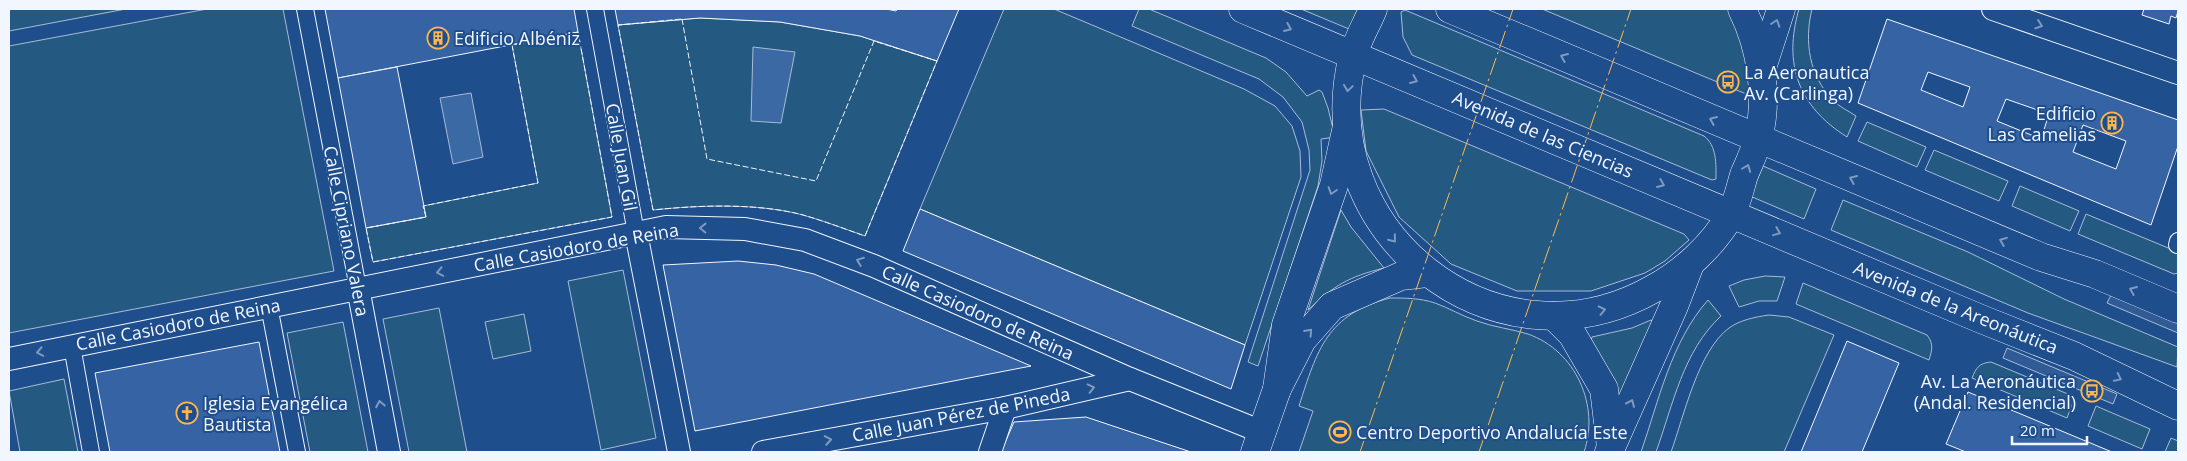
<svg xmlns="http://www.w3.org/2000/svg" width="2187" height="461" viewBox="0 0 2187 461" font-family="'Open Sans',sans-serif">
<rect width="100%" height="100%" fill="#1f4e8c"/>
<g fill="#245a82" stroke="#a8bbd7">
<polygon points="14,9 126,9 9,31 9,10"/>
<polygon points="207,9 283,9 334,271 9,333 9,46"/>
<polygon points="1004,9 1054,9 1244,89 1275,106 1292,126 1300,151 1301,177 1245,345 920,209"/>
<polygon points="1139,9 1149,9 1266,58 1286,72 1307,96 1319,90 1322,92 1328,108 1335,137 1321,139 1322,161 1318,186 1258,366 1248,362 1310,170 1309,150 1302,122 1283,97 1259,79 1132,26"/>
<polygon points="1301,9 1361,9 1349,29"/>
<polygon points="1542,9 1729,9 1746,51 1751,96"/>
<path d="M1799,9h13c-8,32 -3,67 21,91 6,7 16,11 23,16l-9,21c-49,-31 -64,-73 -48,-128z"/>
<path d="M1405,10l299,126c13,10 12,28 12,43l-4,1 -300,-125 -9,-18 -2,-25z"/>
<path d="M700,18l80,4 80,14 77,25 -72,175c-20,-7 -41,-15 -62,-21 -45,-12 -103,-10 -150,-5l-35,-185z"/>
<polygon points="578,32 612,217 373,262 366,228 425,217 423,206 538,183 512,45"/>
<polygon points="1384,109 1684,234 1689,240 1665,261 1645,273 1591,291 1517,291 1451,264 1399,217 1366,151 1361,110"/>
<polygon points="1867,122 1926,147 1917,167 1858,141"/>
<polygon points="1934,150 2008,181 1999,201 1925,170"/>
<polygon points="1763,166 1816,189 1804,219 1750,196"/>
<polygon points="2020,186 2079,211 2070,231 2012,206"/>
<polygon points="1843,200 1968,252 2064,299 2178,347 2177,367 2028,313 1831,230"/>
<path d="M1341,210l10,17 33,41c-36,9 -49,17 -76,42z"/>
<polygon points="2086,214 2178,252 2178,273 2174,274 2078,234"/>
<polygon points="623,270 656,438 601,450 568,281"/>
<polygon points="1765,276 1785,277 1777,301 1759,301 1739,307 1729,286 1744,280"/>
<path d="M1803,283l124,52c7,9 5,15 2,25l-133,-56z"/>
<path d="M1390,298c15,0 30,0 45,5 14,5 27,13 42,18 16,6 35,8 51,13 48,17 72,72 56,118h-285l14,-41 -14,-5c18,-56 28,-92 91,-108z"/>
<path d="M1708,300l13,16c-38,35 -48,89 -65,136h-15c18,-52 30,-110 67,-152z"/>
<polygon points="439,308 467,452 409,452 383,319"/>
<polygon points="524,314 531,351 493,359 485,322"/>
<path d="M1769,315l20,2 45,18 -50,117h-113c13,-36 27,-101 58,-124 11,-8 26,-11 40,-13z"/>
<polygon points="1651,320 1654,322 1620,403 1591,341 1592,337 1632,328"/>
<polygon points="343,322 368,452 310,452 287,333"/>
<path d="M1991,362l84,35 -8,21 -95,-40c4,-10 7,-15 19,-16z"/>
<polygon points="64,379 78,452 20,452 9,391"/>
<polygon points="2096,406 2150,429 2142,449 2088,426"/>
<polygon points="2171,438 2178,441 2178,452 2165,452"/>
</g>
<g fill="#305b95" stroke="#a8bbd7">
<polygon points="2111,295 2178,323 2178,333 2107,303"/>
<polygon points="2007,348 2117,394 2113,404 2003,358"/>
</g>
<g fill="#3b69a3" stroke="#a8bbd7">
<polygon points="753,47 795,52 781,123 751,121"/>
<polygon points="471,93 483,157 453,164 440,98"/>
</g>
<g fill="#3563a3" stroke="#f2f6ff" fill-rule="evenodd">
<polygon points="325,9 574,9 578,32 338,78"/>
<polygon points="615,9 886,9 896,11 897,9 959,9 937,61 860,36 780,22 700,18 618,25"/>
<polygon points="2144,9 2178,9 2178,11 2176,18 2171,16 2169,24 2142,15"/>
<path d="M1887,19l291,101v26l-27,79 -293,-122zM1928,72l42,15 -7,20 -42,-17zM2006,99l43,15 -8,25 -44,-18zM2083,125l43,16 -10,28 -43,-17z"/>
<polygon points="397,67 426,217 366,228 338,78"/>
<polygon points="920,209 1245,345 1231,389 903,251"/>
<polygon points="738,261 776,265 814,274 1031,366 695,431 663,265"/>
<polygon points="1847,341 1899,363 1862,452 1801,452"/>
<polygon points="259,342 280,452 110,452 95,373"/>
<polygon points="1968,392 2112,452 1966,452 1946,444"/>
<polygon points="1086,417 1191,452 1001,452 1014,422"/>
</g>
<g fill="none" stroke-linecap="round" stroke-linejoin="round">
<g stroke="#f2f6ff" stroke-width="18">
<g id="pedestrian">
<polyline points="305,9 358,288"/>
<polyline points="595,9 636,233"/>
<polyline points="2177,245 2178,241"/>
<polyline points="269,306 297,452"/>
<polyline points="72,346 91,452"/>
</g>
</g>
<g stroke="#f2f6ff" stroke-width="24">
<g id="minor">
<polyline points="1993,9 2178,73"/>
<polyline points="636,233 679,452"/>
<polyline points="358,288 389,452"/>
<polyline points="9,359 666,227 745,229 805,240 874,266 1130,379 1262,432"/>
<polyline points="763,452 1005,408 1130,379"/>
<polyline points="990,452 1005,408"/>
</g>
</g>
<g stroke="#f2f6ff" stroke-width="29">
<g id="tertiary">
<polyline points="1761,71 1781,9"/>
<polyline points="1554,316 1572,334 1604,389 1611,447"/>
<polyline points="1609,452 1674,306 1690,264"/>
</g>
</g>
<g stroke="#f2f6ff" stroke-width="29">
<g id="secondary">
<polyline points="1277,389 1286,325 1334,185 1347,126"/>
<polyline points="1255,452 1277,389 1302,340 1332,306 1401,276 1427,273"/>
</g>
</g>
<g stroke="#f2f6ff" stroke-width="29">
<g id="primary">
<polyline points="1243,9 1981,319 2074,356 2178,406"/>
<path d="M1373,9c-6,15 -16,31 -20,47 -44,175 142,322 300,233 31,-17 59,-43 77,-73 7,-12 10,-28 14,-41 5,-12 11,-24 14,-36 11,-42 3,-92 -16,-130"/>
<polyline points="1450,9 2041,257 2095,274 2178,309"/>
</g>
</g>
<use href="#pedestrian" stroke="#1f4e8c" stroke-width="16"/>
<use href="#minor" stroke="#1f4e8c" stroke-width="22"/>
<use href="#tertiary" stroke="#1f4e8c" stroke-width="28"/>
<use href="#secondary" stroke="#1f4e8c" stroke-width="28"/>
<use href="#primary" stroke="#1f4e8c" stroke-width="28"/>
<g stroke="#f2f6ff" stroke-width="1" stroke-dasharray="6 2.5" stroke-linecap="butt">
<path d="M682,19l25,140 109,22 58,-140 63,20 -72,175c-20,-7 -41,-15 -62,-21 -45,-12 -103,-10 -150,-5l-35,-185z"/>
<polygon points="578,32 612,217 373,262 366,228 426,217 423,206 538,183 512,45"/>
</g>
<g stroke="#ffb74d" stroke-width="1" stroke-dasharray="18 4 2.5 4" stroke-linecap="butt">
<polyline points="1360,452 1513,9"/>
<polyline points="1479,452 1631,9"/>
</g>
</g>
<defs><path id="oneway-chevron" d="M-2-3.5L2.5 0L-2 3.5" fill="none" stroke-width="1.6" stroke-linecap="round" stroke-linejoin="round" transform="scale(1.25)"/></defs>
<g stroke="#7e9ac0">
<use href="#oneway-chevron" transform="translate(1776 23) rotate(-72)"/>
<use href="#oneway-chevron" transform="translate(2039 25) rotate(19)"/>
<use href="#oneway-chevron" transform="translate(1288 28) rotate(23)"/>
<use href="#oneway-chevron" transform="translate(1564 57) rotate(-157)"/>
<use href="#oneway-chevron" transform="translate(1414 80) rotate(23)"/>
<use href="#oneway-chevron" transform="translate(1348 88) rotate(98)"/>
<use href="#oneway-chevron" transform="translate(1713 120) rotate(-157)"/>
<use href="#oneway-chevron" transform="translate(1747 168) rotate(-69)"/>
<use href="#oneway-chevron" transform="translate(1853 179) rotate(-157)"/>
<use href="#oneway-chevron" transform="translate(1661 184) rotate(23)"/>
<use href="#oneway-chevron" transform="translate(1332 191) rotate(108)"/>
<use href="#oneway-chevron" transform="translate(703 228) rotate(-179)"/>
<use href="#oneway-chevron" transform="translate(1777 232) rotate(22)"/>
<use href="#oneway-chevron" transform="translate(1393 239) rotate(51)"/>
<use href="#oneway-chevron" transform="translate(2003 241) rotate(-158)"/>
<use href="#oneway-chevron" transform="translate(860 261) rotate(-159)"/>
<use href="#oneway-chevron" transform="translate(440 272) rotate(169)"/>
<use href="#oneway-chevron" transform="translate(2133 290) rotate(-157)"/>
<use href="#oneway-chevron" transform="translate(1602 310) rotate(-13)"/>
<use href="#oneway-chevron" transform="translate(1309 332) rotate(-48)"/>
<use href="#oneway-chevron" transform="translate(40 352) rotate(169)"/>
<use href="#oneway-chevron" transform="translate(2118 378) rotate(26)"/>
<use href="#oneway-chevron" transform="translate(1091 388) rotate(-13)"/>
<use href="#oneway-chevron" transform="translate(1631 403) rotate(-66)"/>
<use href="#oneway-chevron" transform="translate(380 404) rotate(-101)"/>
<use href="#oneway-chevron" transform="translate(828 440) rotate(-10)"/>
</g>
<defs>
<g id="building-ring" transform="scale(1.125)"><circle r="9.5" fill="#1f4e8c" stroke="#ffb74d" stroke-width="1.5"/><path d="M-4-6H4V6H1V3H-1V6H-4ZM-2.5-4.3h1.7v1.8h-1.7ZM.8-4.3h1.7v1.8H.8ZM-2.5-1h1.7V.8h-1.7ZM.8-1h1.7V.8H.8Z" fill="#ffb74d"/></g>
<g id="bus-ring" transform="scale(1.125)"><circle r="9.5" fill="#1f4e8c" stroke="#ffb74d" stroke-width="1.5"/><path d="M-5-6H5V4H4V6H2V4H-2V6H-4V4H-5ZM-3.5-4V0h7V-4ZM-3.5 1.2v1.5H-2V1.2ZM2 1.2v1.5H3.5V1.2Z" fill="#ffb74d"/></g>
<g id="church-ring" transform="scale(1.125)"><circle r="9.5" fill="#1f4e8c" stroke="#ffb74d" stroke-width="1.5"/><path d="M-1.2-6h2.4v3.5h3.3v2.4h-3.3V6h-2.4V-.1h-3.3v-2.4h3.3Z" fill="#ffb74d"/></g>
<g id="stadium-ring" transform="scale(1.125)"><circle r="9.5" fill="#1f4e8c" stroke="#ffb74d" stroke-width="1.5"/><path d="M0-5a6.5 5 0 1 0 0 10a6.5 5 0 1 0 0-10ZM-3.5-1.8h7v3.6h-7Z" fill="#ffb74d"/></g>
</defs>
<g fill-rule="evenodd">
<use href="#building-ring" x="438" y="38"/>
<use href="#bus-ring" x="1728" y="82"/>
<use href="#building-ring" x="2112" y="123"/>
<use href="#bus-ring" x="2092" y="391"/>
<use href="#church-ring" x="187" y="413"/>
<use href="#stadium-ring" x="1340" y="432"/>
</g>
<g text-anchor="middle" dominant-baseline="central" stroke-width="4" stroke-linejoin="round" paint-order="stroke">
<g font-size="18" fill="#f2f6ff" stroke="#1f4e8c" text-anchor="start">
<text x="454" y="38">Edificio Albéniz</text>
<text x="1744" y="72">La Aeronautica<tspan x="1744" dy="21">Av. (Carlinga)</tspan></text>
<text x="2096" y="113" text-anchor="end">Edificio<tspan x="2096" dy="21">Las Camelias</tspan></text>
<text x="2076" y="381" text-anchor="end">Av. La Aeronáutica<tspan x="2076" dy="21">(Andal. Residencial)</tspan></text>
<text x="203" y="403">Iglesia Evangélica<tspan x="203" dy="21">Bautista</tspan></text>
<text x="1356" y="432">Centro Deportivo Andalucía Este</text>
</g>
<g font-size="18" fill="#f2f6ff" stroke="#1f4e8c">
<text transform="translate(1543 134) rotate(23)">Avenida de las Ciencias</text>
<text transform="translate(622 157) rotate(80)">Calle Juan Gil</text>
<text transform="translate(347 231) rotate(79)">Calle Cipriano Valera</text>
<text transform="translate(576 247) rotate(-10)">Calle Casiodoro de Reina</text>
<text transform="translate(1956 307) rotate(22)">Avenida de la Areonáutica</text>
<text transform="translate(978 312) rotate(24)">Calle Casiodoro de Reina</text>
<text transform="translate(178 324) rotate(-11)">Calle Casiodoro de Reina</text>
<text transform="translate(961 414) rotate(-11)">Calle Juan Pérez de Pineda</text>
</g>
</g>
<rect width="2187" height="461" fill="none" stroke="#f2f6ff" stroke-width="20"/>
<path d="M2012 436v8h75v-8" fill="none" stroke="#f2f6ff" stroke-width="2.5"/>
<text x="2020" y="436" font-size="15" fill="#f2f6ff" stroke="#1f4e8c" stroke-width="4" paint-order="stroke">20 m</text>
</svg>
